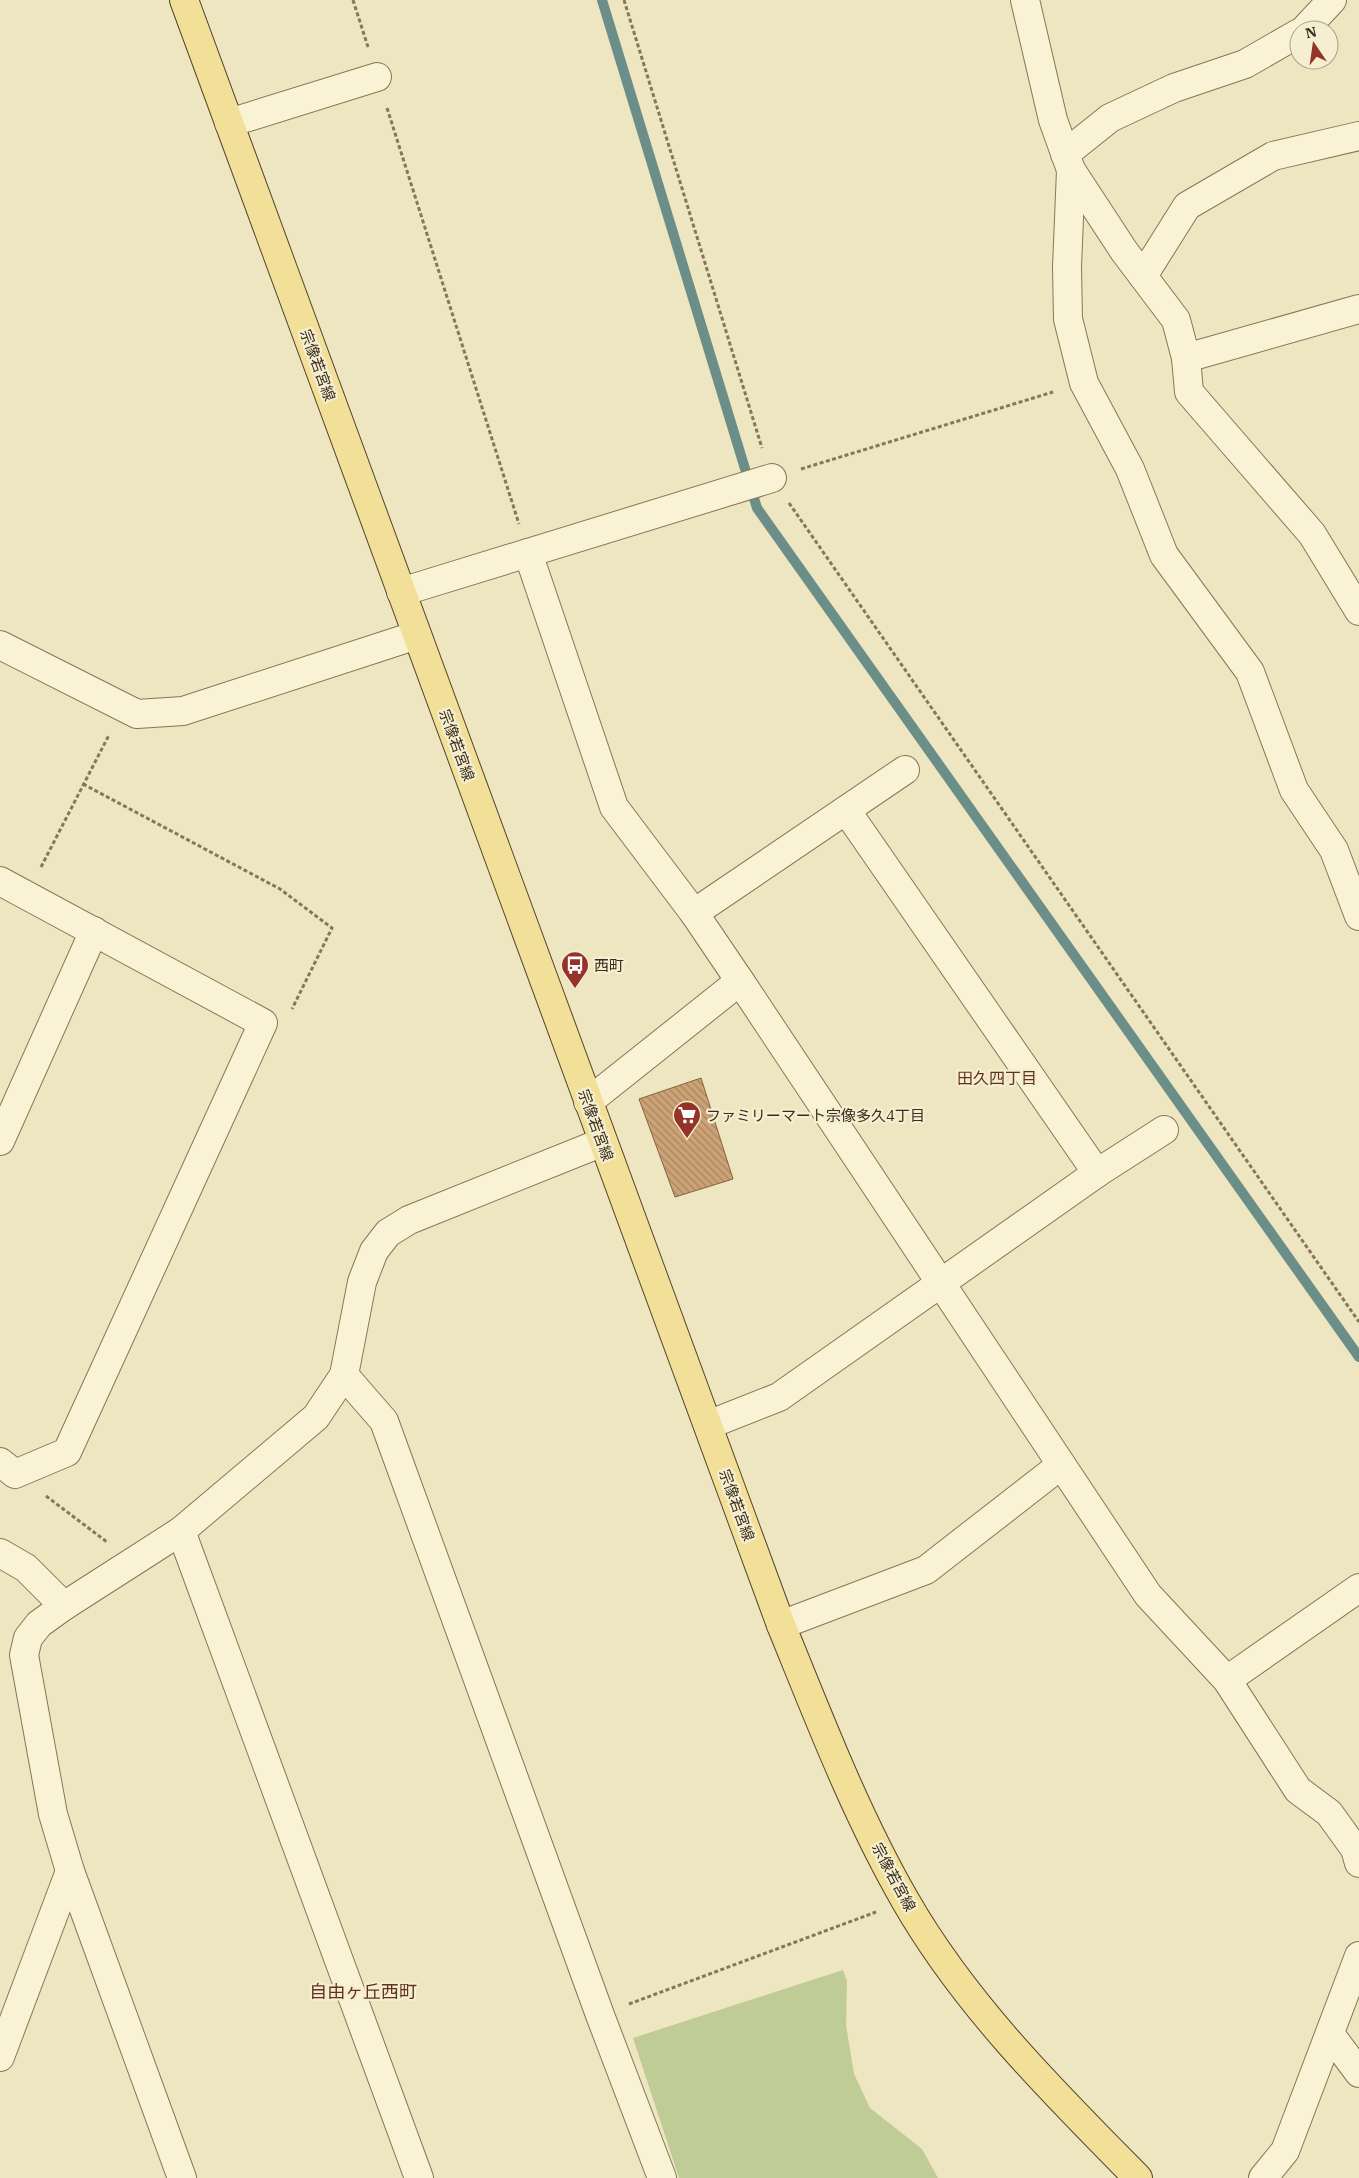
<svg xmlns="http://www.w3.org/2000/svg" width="1359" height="2178" viewBox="0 0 1359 2178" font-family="'IBM Plex Serif','Noto Sans JP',serif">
<defs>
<pattern id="building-back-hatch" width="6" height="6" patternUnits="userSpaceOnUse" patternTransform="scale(1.25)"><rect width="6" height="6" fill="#cca376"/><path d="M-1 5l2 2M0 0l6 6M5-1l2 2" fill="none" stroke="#a68560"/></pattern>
</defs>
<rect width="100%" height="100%" fill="#eee5c1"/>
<polygon fill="#c0cc95" points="843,1970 847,1981 846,2025 854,2074 870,2108 922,2149 938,2178 679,2178 633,2038"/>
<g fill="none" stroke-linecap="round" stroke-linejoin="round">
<polyline stroke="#6b8e89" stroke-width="10" points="602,0 757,508 1359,1357"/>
</g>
<polygon fill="url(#building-back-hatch)" stroke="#86623e" points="701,1078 733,1179 675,1197 639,1099"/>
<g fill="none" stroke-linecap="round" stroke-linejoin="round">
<g stroke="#877658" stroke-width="30">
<g id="minor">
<polyline points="1025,0 1053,120 1071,170 1124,251 1176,320 1186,358 1359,309"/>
<polyline points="1304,30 1332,0"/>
<polyline points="229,123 377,77"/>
<polyline points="1065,154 1110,118 1174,88 1245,64 1299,33"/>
<polyline points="1071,170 1067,267 1068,319 1084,383 1130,469 1164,555 1250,672 1294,790 1334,850 1359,916"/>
<polyline points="1143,276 1187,206 1273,156 1359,136"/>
<polyline points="1186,358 1189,392 1312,534 1359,611"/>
<polyline points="528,553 614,807 694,913 740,981 1148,1595 1227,1680 1298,1790 1329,1813 1355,1849 1359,1863"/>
<polyline points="401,592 772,478"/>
<polyline points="0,645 137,714 183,711 417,635"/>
<polyline points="0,881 263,1023 67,1452 15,1474 0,1462"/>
<polyline points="694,913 905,770"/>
<polyline points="588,1102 740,981"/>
<polyline points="0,1141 94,931"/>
<polyline points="1097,1173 1164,1130"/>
<polyline points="344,1375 384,1421 600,2015 662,2178"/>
<polyline points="708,1425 779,1397 1097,1173 846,810"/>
<polyline points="181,1531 419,2178"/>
<polyline points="0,1553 26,1568 64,1606"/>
<polyline points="781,1625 926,1570 1061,1465"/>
<polyline points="1227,1680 1359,1588"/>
<polyline points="1330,2034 1359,2073"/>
<polyline points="0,2057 70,1871"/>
<polyline points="182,2178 70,1871 53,1814 24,1655 28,1638 39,1624 64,1606 181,1531 316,1417 344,1375 362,1282 374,1251 388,1233 409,1220 603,1142"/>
<polyline points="1263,2178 1285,2151 1359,1956"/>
</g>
</g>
<g stroke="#55442d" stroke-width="30">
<path id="major" d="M184,0l597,1625c38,93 74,188 124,275 60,105 149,193 233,278"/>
</g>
<g stroke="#877658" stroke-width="3" stroke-dasharray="4 2.5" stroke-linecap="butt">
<polyline points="353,0 368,47"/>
<polyline points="624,0 762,448"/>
<polyline points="387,108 519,524"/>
<polyline points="801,469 1053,392"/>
<polyline points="789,503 1359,1322"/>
<polyline points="83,784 280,889 332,928 292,1009"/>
<polyline points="41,867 109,735"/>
<polyline points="46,1496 107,1542"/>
<polyline points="629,2004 876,1912"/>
</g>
<use href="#minor" stroke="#f9f2d4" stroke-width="28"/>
<use href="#major" stroke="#f2df98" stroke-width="28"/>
</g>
<defs>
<g id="bus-pin" transform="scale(1.4375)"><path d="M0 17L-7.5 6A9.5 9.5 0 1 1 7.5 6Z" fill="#963329" stroke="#f5eed0"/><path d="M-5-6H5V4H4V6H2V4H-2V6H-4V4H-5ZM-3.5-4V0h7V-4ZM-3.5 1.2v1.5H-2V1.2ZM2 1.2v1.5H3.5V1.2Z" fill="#fff"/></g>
<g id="supermarket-pin" transform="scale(1.4375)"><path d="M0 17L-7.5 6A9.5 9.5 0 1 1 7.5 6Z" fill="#963329" stroke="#f5eed0"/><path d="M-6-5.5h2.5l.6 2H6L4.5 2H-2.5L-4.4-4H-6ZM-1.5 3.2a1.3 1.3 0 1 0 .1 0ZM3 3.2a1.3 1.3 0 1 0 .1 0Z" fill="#fff"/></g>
</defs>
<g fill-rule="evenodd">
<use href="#bus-pin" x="575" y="965"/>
<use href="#supermarket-pin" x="687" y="1115"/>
</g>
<g text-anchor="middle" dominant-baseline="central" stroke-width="4.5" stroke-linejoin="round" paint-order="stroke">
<g font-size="15" fill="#372c1d" stroke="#f5eed0">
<text transform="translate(318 365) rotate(70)">宗像若宮線</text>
<text transform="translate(457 745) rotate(70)">宗像若宮線</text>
<text transform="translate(596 1125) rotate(70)">宗像若宮線</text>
<text transform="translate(737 1505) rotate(70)">宗像若宮線</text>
<text transform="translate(894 1877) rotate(62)">宗像若宮線</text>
</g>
<g font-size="15" fill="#372c1d" stroke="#f5eed0" text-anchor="start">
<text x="594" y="965">西町</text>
<text x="706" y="1115">ファミリーマート宗像多久4丁目</text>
</g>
<g font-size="16" fill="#63331c" stroke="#f5eed0">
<text x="997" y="1078">田久四丁目</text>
</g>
<g font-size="18" fill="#63331c" stroke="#f5eed0">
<text x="363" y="1991">自由ヶ丘西町</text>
</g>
</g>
<g transform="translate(1314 45) rotate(347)"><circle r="24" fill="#f5eed0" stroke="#a9a088"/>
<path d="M0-4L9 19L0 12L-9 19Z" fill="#963329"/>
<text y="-8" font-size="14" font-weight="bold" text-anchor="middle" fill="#372c1d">N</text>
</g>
</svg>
